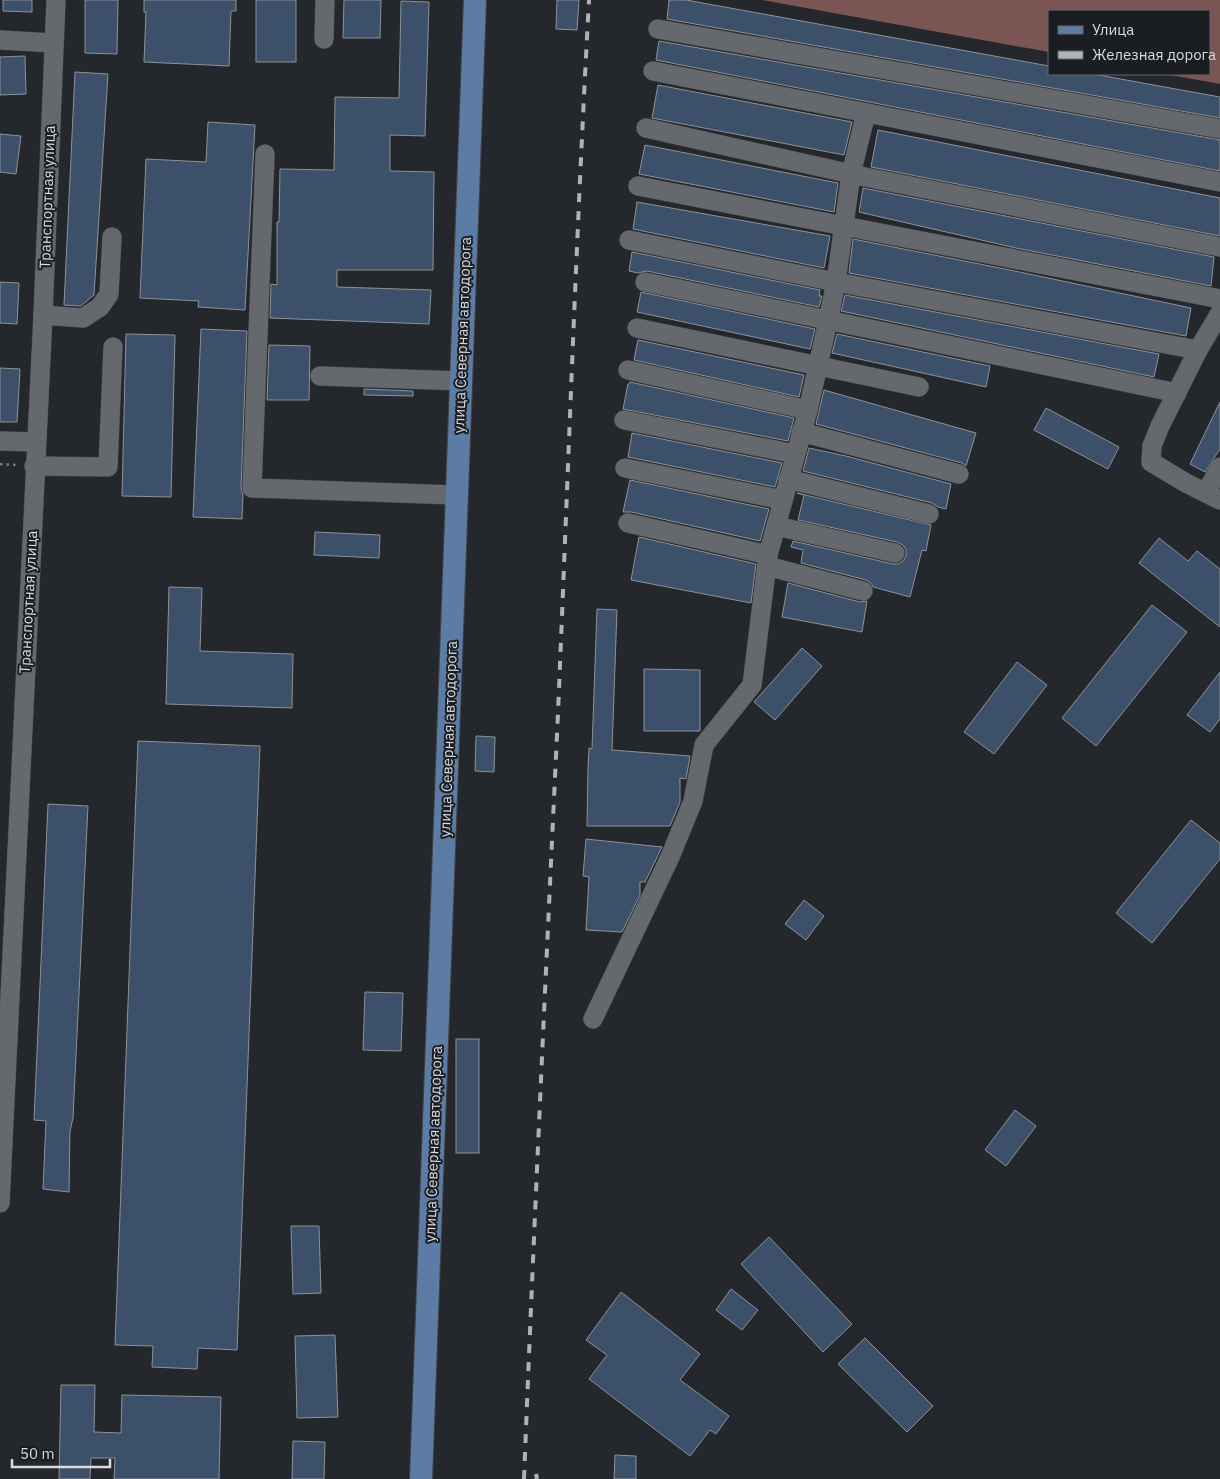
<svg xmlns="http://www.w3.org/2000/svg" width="1220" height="1479" viewBox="0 0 1220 1479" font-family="'IBM Plex Sans',sans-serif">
<rect width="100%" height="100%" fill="#24272b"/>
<polygon fill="#7a5553" points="762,0 1220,0 1220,84 1165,74 1209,74 1209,11 1049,11 1049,52"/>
<g fill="#3d506a" stroke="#8e9297">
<polygon points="3,0 32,0 32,12 3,11"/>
<polygon points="85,0 118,0 117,54 85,53"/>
<polygon points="144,0 236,0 236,11 231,11 229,66 144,62 146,12 144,12"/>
<rect x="256" y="0" width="40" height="62"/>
<polygon points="344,0 381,0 380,38 343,38"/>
<polygon points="557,0 579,0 577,30 556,29"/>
<polygon points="669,0 686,0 1049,66 1049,74 1093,74 1220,97 1220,118 667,19"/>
<polygon points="401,1 429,2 425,136 390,135 390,171 434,172 433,270 337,270 337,287 431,290 429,324 270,318 271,284 277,285 277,222 279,222 280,169 334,170 335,97 399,98"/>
<polygon points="659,41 1220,140 1220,171 656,60"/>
<polygon points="25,56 26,94 0,95 0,57"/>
<polygon points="75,72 108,74 94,295 81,306 64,305"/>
<polygon points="658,85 852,122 844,155 652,118"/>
<polygon points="208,122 255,125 245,310 198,307 199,301 140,298 146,159 206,162"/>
<polygon points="878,130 1220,198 1220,236 871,167"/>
<polygon points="0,134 21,136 16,174 0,172"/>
<polygon points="645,145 838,183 834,212 639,174"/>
<polygon points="863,188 1214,257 1211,286 1016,248 859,212"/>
<polygon points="637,202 830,236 824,268 633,229"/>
<polygon points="853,239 1010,270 1191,308 1186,336 849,273"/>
<polygon points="632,252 820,290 819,296 822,296 819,307 647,271 638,273 629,271"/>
<polygon points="0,282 19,283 17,324 0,323"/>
<polygon points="641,292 815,329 810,349 637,312"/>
<polygon points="845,295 1159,354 1154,377 841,311"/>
<polygon points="201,329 247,331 241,488 243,495 242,519 193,517"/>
<polygon points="126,334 175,335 171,497 122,496"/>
<polygon points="837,334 990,366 986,387 832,353"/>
<polygon points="638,340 804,375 799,397 634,360"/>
<polygon points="269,345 310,346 309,400 267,400"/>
<polygon points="0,368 20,369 17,422 0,422"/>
<polygon points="630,382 794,418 788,441 623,409 628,384 629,384"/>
<polygon points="364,389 413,391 413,396 364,395"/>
<polygon points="824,390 976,433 966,466 962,463 816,424"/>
<polygon points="1220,402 1220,449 1205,472 1190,464"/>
<polygon points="1046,408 1119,447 1108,469 1034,430"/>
<polygon points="632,433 782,463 775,487 628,457"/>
<polygon points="809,448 846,456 951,484 946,509 938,507 932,503 803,471"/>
<polygon points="630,480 769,509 760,541 631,512 623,512"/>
<polygon points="797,493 931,525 926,551 922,550 910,597 873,587 871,583 866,580 801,563 803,550 791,547 793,541 893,564 898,564 903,561 906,556 906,550 903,545 897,542 798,520 804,495"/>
<polygon points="315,532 380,535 379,558 314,555"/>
<polygon points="639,537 756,564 751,603 631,580"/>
<polygon points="1159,538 1188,561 1197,551 1220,569 1220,627 1139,563"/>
<polygon points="788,583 860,602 867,601 862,632 782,617"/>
<polygon points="169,587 202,588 200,651 293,654 292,708 166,704"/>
<polygon points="1152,605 1187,632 1096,746 1062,718"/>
<polygon points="597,609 617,610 612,750 690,756 686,779 680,778 680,802 670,826 587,826 588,769 589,748 592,749"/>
<polygon points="802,648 822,666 775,720 754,702"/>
<polygon points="1017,662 1047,685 994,754 964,732"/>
<polygon points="644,669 700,670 700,731 644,731"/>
<polygon points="1220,672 1220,719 1210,732 1187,715"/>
<polygon points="476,736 495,737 494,772 475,771"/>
<polygon points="138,741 260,746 237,1350 198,1348 197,1369 152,1367 153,1346 115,1345"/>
<polygon points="48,804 88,806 73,1118 70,1131 69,1192 43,1189 46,1121 34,1120"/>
<polygon points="1191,820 1220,843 1220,859 1152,943 1116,913"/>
<polygon points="586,839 662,847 645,882 640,882 640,895 622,932 586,930 589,877 583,876"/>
<polygon points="804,900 824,916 806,940 785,924"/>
<polygon points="365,992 403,993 401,1051 363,1050"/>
<rect x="456" y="1039" width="23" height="114"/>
<polygon points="1015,1110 1036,1126 1006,1166 985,1150"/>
<polygon points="291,1226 319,1226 321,1293 293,1294"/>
<polygon points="769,1237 852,1324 823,1352 741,1264"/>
<polygon points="731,1289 758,1310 742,1330 716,1310"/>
<polygon points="621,1292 700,1354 680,1380 729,1416 716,1434 710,1430 690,1456 589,1379 607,1355 586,1340"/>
<polygon points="335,1335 338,1417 297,1418 295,1336"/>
<polygon points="865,1338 933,1406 907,1432 838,1364"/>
<polygon points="61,1385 95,1385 94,1432 121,1433 122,1395 221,1397 219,1479 114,1479 115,1458 91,1458 90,1479 59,1479"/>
<polygon points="293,1441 325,1442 324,1479 292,1479"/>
<polygon points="615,1455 636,1456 636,1479 614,1479"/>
</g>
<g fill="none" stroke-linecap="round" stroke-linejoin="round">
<g stroke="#424548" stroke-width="20">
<g id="minor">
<polyline points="658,29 1220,129"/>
<polyline points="324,39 325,0"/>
<polyline points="0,40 53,43"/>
<polyline points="653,71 1220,182"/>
<polyline points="646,128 865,177 1220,247"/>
<polyline points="265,154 252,488 456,495"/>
<polyline points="638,186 1220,299"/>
<polyline points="629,240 836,282 1198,350"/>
<polyline points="645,282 1177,393"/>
<polyline points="1220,313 1198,350 1160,426 1152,446 1151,462 1186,483 1220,500"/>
<polyline points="43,315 83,318 100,307 109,294 112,237"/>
<polyline points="637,328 919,387"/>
<polyline points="628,370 808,410"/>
<polyline points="320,376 461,381"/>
<polyline points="624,420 795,454"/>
<polyline points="801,432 959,474"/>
<polyline points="0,441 36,442"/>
<polyline points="34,466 108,467 113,347"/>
<polyline points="625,468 783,500"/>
<polyline points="788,479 929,514"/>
<polyline points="1206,493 1220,467"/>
<polyline points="628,523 768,555"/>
<polyline points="776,526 895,553"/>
<polyline points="767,566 863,591"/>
<polyline points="593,1019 670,857 693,801 704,745 752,685 768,555 808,410 828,321 836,282 851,174 866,113"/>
<polyline points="0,1203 43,315 56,0"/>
</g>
</g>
<g stroke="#424548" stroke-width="24">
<polyline id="major" points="421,1479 475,0"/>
</g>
<polyline stroke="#7a7d80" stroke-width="2.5" stroke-dasharray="2.5 4" stroke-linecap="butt" points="0,464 16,465"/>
<use href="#minor" stroke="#65696e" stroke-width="19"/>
<use href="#major" stroke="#5d7ca5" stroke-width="22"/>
<g stroke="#b0b2b5" stroke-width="4" stroke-dasharray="9 9" stroke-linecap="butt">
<polyline points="536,1474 537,1479"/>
<path d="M524,1479c10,-255 22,-510 34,-766 10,-237 18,-475 31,-713"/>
</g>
</g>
<g text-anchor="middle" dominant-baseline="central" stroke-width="4" stroke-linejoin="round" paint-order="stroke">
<g font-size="15" fill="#d9dbde" stroke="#1a1d21">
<text transform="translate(47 197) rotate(-88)">Транспортная улица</text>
<text transform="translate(462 335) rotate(-88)">улица Северная автодорога</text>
<text transform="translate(28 602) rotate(-87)">Транспортная улица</text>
<text transform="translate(448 739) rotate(-88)">улица Северная автодорога</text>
<text transform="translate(433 1144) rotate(-88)">улица Северная автодорога</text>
</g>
</g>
<rect x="1048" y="10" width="162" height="65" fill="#1a1d21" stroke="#66696d"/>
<rect x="1058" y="26" width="25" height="8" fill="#5d7ca5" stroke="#66696d"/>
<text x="1092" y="35" font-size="15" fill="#d9dbde">Улица</text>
<rect x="1058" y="51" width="25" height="8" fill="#b0b2b5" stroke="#66696d"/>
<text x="1092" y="60" font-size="15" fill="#d9dbde">Железная дорога</text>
<path d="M12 1459v8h98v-8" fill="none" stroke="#d9dbde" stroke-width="2.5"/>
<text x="20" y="1459" font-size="15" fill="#d9dbde" stroke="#1a1d21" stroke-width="4" paint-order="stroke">50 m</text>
</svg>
